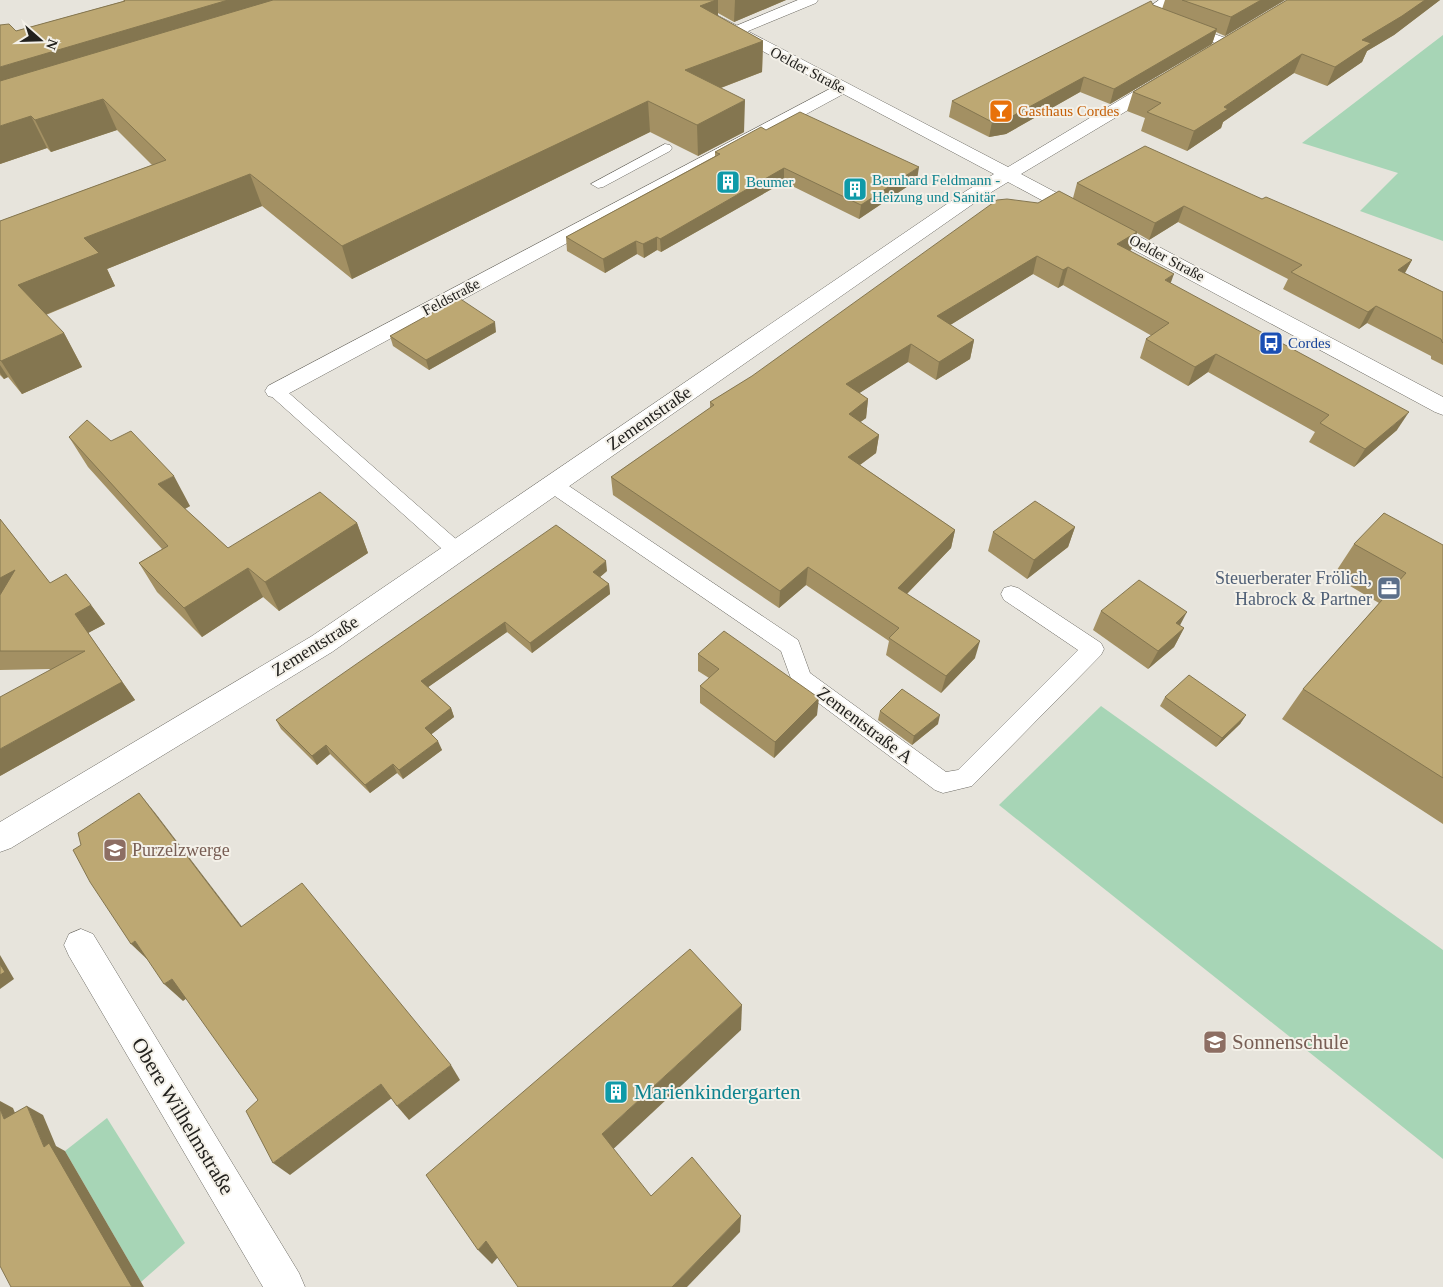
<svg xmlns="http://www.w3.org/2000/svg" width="1443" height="1287" viewBox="0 0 1443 1287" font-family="'Times New Roman',serif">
<rect width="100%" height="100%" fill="#e7e4dc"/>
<g fill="#a7d5b6">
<polygon points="1443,35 1443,241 1360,211 1398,173 1302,143"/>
<polygon points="1101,706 1443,950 1443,1159 999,805"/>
<polygon points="107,1118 185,1243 141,1282 65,1151"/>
</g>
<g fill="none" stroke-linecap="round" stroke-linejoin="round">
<g stroke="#6d6b64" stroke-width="1">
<g id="service">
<polygon points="1159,0 1173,0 1160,10 1159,14 1231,40 1233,43 1227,47 1223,46 1149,18 1148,8"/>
<polygon points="665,144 670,145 672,148 670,151 603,187 598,188 591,184"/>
<polygon points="276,385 282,387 465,547 468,552 465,557 458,559 451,557 270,395 267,391 270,387"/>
<polygon points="553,478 560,480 798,640 810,673 946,772 958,770 1078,650 1004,600 1001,594 1004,588 1011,586 1018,588 1101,643 1104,649 1101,655 972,786 943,793 935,790 793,684 781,651 546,490 544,485 546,480"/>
</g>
</g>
<g stroke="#6d6b64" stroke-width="1">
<g id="minor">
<polygon points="798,0 818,0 816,3 741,34 736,36 728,31 731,28"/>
<polygon points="841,83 847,84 849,88 847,92 284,396 276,398 268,396 265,391 268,386"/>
<polygon points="81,929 93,934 299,1273 305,1287 263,1287 69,956 64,945 69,934"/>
</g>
</g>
<g stroke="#6d6b64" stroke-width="1">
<polygon id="tertiary" points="670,0 688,0 1008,167 1158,77 1170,77 1172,81 1170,85 1021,174 1443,397 1443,415 1435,412 1008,182 980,199 332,652 11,848 0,852 0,822 312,636 966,191 994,174 672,3"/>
</g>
<use href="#service" fill="#fff" fill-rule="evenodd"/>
<use href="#minor" fill="#fff" fill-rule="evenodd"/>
<use href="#tertiary" fill="#fff" fill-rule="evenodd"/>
</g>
<g fill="#a39063">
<polygon points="123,0 786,0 734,22 718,13 718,16 763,41 762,72 721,88 744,132 698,156 650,132 352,279 262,206 107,269 115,286 46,315 64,333 82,367 22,394 8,377 4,379 0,375 0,221 152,165 117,130 51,152 47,148 0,164 16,31 124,1"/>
<polygon points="1165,0 1285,0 1225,36 1216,32 1212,44 1110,104 1080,92 1006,134 989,137 949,117 952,101 1162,9"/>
<polygon points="1287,0 1440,0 1394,35 1367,51 1362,62 1327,86 1294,73 1223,122 1221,128 1187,151 1141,131 1145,118 1127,111 1133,92"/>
<polygon points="766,130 917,180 859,219 784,182 661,252 657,250 644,258 637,254 605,273 567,251 566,237 715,156 715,152"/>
<polygon points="1077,183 1262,199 1412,260 1405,273 1443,292 1443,365 1431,359 1431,356 1367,323 1359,329 1283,289 1288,279 1178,222 1149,240 1137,233 1131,250 1130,251 1171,284 1397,430 1354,467 1309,442 1315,432 1208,372 1188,386 1140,358 1146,339 1152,336 1063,285 1058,288 1033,274 950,325 974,340 970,359 936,380 908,362 859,393 868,399 866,418 860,422 879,435 876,453 860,465 955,530 951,548 907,594 975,658 941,693 886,655 889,641 806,585 779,608 613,495 611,477 710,408 710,402 1038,203 1073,198"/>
<polygon points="496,332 429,370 393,346 390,336"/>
<polygon points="69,437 111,441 190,506 185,509 228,548 357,523 368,553 279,611 263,597 202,637 157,592 139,563 162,549 88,467"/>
<polygon points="0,519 50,583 91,605 105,624 88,633 135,700 0,776 50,669 0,670"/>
<polygon points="1075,527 1068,547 1027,579 988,551 993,532"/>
<polygon points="1354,544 1443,545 1443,824 1282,719 1303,689 1379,603 1333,576"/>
<polygon points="607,571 600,577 609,584 610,594 532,653 507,632 428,687 451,708 454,717 431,734 442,750 403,779 397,773 370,793 330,754 317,765 281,729 276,720"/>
<polygon points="1101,611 1180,626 1184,628 1174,647 1148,669 1093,630"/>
<polygon points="698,654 817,715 774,758 700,703 700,686 709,678 698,671"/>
<polygon points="1165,697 1246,715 1240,724 1216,747 1160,706"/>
<polygon points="880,711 938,724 912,745 878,720"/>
</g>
<g fill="#847650">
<polygon points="228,0 336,0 0,103 0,67"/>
<polygon points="716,0 718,0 718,29 700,6"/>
<polygon points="735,0 786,0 734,22"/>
<polygon points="1261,0 1285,0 1225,36 1231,17"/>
<polygon points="1425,0 1440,0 1394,35 1367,51 1362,62 1327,86 1335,67 1362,40"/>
<polygon points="1217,29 1212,44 1110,104 1114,89"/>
<polygon points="763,41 762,72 686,101 685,70"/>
<polygon points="1302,54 1294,73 1223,122 1221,128 1187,151 1194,131 1224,107"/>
<polygon points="1084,77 1080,92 1006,134 989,137 992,122"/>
<polygon points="103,99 117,130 51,152 35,120"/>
<polygon points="745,100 744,132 698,156 697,125"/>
<polygon points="648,101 650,132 352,279 342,246"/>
<polygon points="31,116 47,148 0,164 0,126"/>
<polygon points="919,167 917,180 859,219 861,205"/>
<polygon points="784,168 784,182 661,252 660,239"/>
<polygon points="250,174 262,206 107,269 115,286 37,318 18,285 84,238"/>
<polygon points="1184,206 1178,222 1149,240 1155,223"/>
<polygon points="1137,232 1131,250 1111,262 1117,244"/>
<polygon points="657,237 657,250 644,258 643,244"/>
<polygon points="636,241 637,254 605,273 603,259"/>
<polygon points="1037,256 1033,274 934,335 937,316"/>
<polygon points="1412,260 1403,276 1398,270"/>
<polygon points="1068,267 1063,285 1058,288 1063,270"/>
<polygon points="1174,274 1167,293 1165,280"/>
<polygon points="1376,306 1367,323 1359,329 1368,312"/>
<polygon points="495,322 496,332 429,370 426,360"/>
<polygon points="64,333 82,367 22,394 1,361"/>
<polygon points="974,340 970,359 936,380 939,362"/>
<polygon points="911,344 908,362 844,403 846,384"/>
<polygon points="1216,354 1208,372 1188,386 1195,367"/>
<polygon points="0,365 8,377 4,379 0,373"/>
<polygon points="868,399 866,418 847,432 849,414"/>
<polygon points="1409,412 1397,430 1354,467 1365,449"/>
<polygon points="879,435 876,453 846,475 848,457"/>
<polygon points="174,476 190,506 175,514 158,484"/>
<polygon points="357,523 368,553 279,611 265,582"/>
<polygon points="1075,527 1068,547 1027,579 1034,560"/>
<polygon points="955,530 951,548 895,606 898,588"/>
<polygon points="606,561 607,571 594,582 593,572"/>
<polygon points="808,567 806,585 779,608 780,591"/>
<polygon points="248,568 263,597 202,637 184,608"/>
<polygon points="15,570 0,604 0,578"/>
<polygon points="609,584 610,594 532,653 530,643"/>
<polygon points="91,605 105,624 88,633 135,700 0,776 0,749 122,682 75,614"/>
<polygon points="1187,612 1177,631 1176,623"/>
<polygon points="505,622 507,632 424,690 421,681"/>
<polygon points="1184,628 1174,647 1148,669 1158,651"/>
<polygon points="980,641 975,658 941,693 946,676"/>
<polygon points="819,698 817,715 774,758 775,742"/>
<polygon points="451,708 454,717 428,737 425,728"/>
<polygon points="940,715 938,724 912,745 914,736"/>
<polygon points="1246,715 1240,724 1216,747 1222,738"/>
<polygon points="438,741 442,750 403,779 399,770"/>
<polygon points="326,745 330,754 317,765 312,756"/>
<polygon points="393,764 397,773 370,793 365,785"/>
<polygon points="139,793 156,814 256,945 241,927"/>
<polygon points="135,941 150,962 131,944"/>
<polygon points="0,955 14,979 0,989"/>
<polygon points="172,979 190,996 183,1001 164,984"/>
<polygon points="742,1005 741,1030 608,1154 602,1134"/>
<polygon points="451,1065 460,1080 409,1120 397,1106"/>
<polygon points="381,1084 392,1098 290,1175 273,1163"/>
<polygon points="0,1101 13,1108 21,1128 4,1119 0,1109"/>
<polygon points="27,1106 43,1115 56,1146 65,1151 144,1287 132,1287 44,1147"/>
<polygon points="741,1216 740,1232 687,1287 672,1287"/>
<polygon points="486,1241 499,1256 492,1264 478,1250"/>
</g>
<g fill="#bda873" stroke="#847650">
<polygon points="124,0 228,0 0,67 0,25 9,24 16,31 125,1"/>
<polygon points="273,0 716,0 700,6 763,41 685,70 745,100 697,125 648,101 342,246 250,174 84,238 99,253 18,285 64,333 1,361 0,360 0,221 166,160 103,99 35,120 31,116 0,126 0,81"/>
<polygon points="1182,0 1261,0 1231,17"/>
<polygon points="1287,0 1425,0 1402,16 1362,40 1371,43 1335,67 1302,54 1224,107 1228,109 1194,131 1147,112 1161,103 1133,92"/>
<polygon points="1151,1 1153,5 1217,29 1114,89 1084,77 1009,118 992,122 952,101"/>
<polygon points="800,112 919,167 861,205 784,168 660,239 657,237 643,244 636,241 603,259 566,237 720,154 715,152 761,127 766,130"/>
<polygon points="1145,146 1262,199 1266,197 1412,260 1398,270 1443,292 1443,343 1442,342 1441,339 1376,306 1368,312 1291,272 1302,265 1184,206 1155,223 1077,183"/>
<polygon points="1059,191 1137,232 1117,244 1174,274 1165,280 1409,412 1365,449 1320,423 1329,415 1216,354 1195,367 1146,339 1169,323 1068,267 1063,270 1037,256 937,316 974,340 939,362 911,344 846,384 868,399 849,414 879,435 848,457 955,530 898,588 980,641 946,676 889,638 899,628 808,567 780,591 611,477 714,405 710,402 752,376 997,200 1007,199 1038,203"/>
<polygon points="459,298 495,322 426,360 390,336"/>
<polygon points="87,420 111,441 131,431 174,476 158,484 228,548 320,492 357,523 265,582 248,568 184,608 139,563 168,546 69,437"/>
<polygon points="1035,501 1075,527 1034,560 993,532"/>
<polygon points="1384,513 1443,545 1443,778 1303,689 1406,573 1354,544"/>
<polygon points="0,519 50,583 66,574 91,605 75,614 122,682 0,749 0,697 85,651 0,651 0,595 15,570 0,578"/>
<polygon points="556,525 606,561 593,572 609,584 530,643 505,622 421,681 451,708 425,728 438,741 399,770 393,764 365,785 326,745 312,756 276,720"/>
<polygon points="1139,580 1187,612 1176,623 1184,628 1158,651 1101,611"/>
<polygon points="724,631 819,698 775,742 700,686 719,669 698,654"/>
<polygon points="1189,675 1246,715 1222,738 1165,697"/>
<polygon points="902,689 940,715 914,736 880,711"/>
<polygon points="139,793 241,927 302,883 451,1065 397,1106 381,1084 273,1163 246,1111 258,1100 172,979 164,984 135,941 131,944 90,882 73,850 81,845 78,833"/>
<polygon points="690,949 742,1005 602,1134 651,1196 692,1157 741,1216 672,1287 518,1287 486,1241 478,1250 426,1175"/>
<polygon points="0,964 5,972 0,975"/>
<polygon points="27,1106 44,1147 49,1143 132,1287 11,1287 0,1266 0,1109 4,1119"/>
</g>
<defs>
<g id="bar-square" transform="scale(1.25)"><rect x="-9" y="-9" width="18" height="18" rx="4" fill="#e8710a" stroke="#f4f1e9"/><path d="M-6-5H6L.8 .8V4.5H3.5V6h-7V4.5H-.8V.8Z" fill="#fff"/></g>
<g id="building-square" transform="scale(1.25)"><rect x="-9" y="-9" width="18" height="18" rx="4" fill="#0f9aa8" stroke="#f4f1e9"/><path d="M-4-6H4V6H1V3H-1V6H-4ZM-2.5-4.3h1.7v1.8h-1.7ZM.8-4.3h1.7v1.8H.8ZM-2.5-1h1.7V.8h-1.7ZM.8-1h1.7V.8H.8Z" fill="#fff"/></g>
<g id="bus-square" transform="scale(1.25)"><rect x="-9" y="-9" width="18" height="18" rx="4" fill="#1a4fb4" stroke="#f4f1e9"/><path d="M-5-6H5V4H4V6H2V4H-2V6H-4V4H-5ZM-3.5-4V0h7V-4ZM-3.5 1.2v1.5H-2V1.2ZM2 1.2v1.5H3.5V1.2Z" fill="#fff"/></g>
<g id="office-square" transform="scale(1.25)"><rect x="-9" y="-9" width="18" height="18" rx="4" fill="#5c6f8a" stroke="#f4f1e9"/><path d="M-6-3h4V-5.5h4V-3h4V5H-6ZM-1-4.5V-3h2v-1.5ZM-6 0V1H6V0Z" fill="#fff"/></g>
<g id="school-square" transform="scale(1.25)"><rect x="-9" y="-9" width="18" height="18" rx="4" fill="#8d6e63" stroke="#f4f1e9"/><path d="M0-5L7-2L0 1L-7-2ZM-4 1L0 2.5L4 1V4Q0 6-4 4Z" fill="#fff"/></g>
</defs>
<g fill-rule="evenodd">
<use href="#bar-square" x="1001" y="111"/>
<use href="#building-square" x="728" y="182"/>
<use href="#building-square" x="855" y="189"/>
<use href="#bus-square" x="1271" y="343"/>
<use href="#office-square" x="1389" y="588"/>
<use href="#school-square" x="115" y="850"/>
<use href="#school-square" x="1215" y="1042"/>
<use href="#building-square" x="616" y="1092"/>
</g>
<g text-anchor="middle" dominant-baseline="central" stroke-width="4" stroke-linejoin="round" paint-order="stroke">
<g font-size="15" fill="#22211e" stroke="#f4f1e9">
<text transform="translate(808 70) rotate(28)">Oelder Straße</text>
<text transform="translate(1167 258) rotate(28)">Oelder Straße</text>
<text transform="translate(451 297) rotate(-28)">Feldstraße</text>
</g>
<g font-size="15" fill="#c56008" stroke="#f4f1e9" text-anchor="start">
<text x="1018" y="111">Gasthaus Cordes</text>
</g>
<g font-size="15" fill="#0d838f" stroke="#f4f1e9" text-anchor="start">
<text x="872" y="180">Bernhard Feldmann -<tspan x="872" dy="17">Heizung und Sanitär</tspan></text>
<text x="746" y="182">Beumer</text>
</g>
<g font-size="15" fill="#164399" stroke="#f4f1e9" text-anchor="start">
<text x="1288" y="343">Cordes</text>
</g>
<g font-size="18" fill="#22211e" stroke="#f4f1e9">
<text transform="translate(649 418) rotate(-35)">Zementstraße</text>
<text transform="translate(315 646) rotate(-32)">Zementstraße</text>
<text transform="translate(865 725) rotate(37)">Zementstraße A</text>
</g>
<g font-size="18" fill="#4e5e75" stroke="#f4f1e9" text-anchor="end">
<text x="1372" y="578">Steuerberater Frölich,<tspan x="1372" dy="21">Habrock &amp; Partner</tspan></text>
</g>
<g font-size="18" fill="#785e54" stroke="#f4f1e9" text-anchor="start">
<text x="132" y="850">Purzelzwerge</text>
</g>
<g font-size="21" fill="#785e54" stroke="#f4f1e9" text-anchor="start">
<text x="1232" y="1042">Sonnenschule</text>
</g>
<g font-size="21" fill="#0d838f" stroke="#f4f1e9" text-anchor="start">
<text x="634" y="1092">Marienkindergarten</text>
</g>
<g font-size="21" fill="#22211e" stroke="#f4f1e9">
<text transform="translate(183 1116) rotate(59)">Obere Wilhelmstraße</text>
</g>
</g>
<g transform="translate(40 40) rotate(110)" stroke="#f4f1e9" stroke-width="4" paint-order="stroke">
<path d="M0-4L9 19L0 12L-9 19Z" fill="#22211e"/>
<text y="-8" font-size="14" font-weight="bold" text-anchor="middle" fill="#22211e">N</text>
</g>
</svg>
